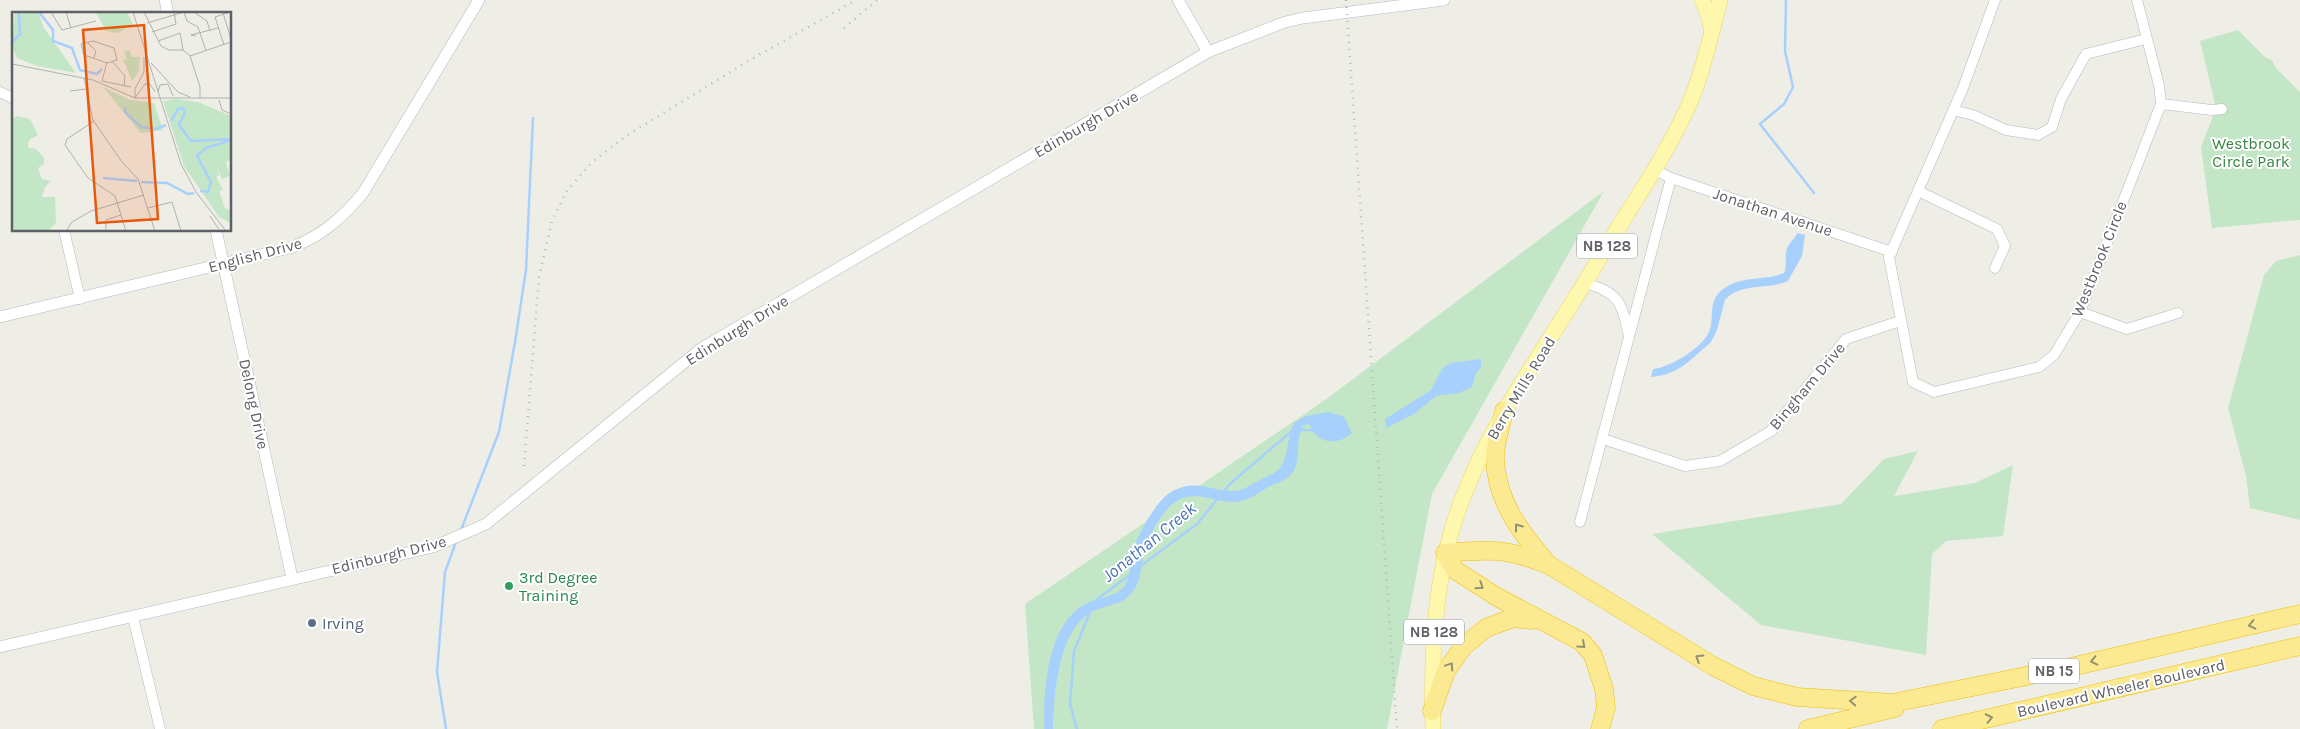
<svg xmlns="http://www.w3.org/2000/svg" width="2300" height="729" viewBox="0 0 2300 729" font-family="Karla,sans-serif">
<rect width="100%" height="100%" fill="#efeee6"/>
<g fill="#c3e6c7">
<polygon points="2238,30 2266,58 2272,60 2276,68 2300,92 2300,220 2212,228 2201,147 2216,108 2200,41"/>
<polygon points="1604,191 1432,494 1387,729 1034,729 1025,604 1325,400"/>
<polygon points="2300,255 2300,520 2250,508 2246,476 2228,408 2264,275 2276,261"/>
<polygon points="1918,451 1894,496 1975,483 2013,465 2003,536 1946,541 1932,554 1926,655 1761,625 1652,534 1841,504 1884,459"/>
</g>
<g fill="#a8d0fd">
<path d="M1797,233l8,2 -3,21 -14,25c-20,9 -47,1 -63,19l-8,30 -6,12c-20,17 -32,33 -60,35l2,-8c16,-1 49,-21 56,-37 6,-14 -2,-30 13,-42 18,-15 43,-9 62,-17 3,-7 1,-14 2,-20 2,-12 9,-13 11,-20z"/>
<polygon points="1481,359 1481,368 1476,373 1472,387 1459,393 1436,396 1414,414 1386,428 1385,419 1431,390 1442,369 1450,363"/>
<path d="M1329,412l15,5 8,16c-8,8 -23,12 -34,4 -5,-3 -6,-9 -9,-13l-5,1c-10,13 -2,34 -11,47 -5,7 -15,11 -23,14 -10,6 -22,15 -34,16 -23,1 -41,-14 -62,1 -11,7 -27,36 -30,48 -3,12 -2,27 -9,37 -9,17 -26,16 -42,23 -35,18 -39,84 -40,118h-9c0,-38 2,-103 41,-125 12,-6 32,-7 40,-19 6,-11 6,-25 9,-37 5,-16 23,-48 37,-56 25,-14 38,-1 63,-1 9,0 20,-8 28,-12 6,-3 14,-6 19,-12 8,-13 6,-31 13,-44l12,-7z"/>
</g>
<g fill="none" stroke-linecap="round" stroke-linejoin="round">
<g stroke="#a8d0fd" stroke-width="2.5">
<polyline points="1786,0 1785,51 1793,87 1784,104 1760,124 1814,193"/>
<polyline points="1298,430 1315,430"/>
<polyline points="1224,491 1232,482 1293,430"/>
<polyline points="461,530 499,432 515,342 526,270 533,118"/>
<polyline points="1139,567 1197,524 1219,497"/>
<polyline points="1096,600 1131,574"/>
<polyline points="446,729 437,672 445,572 456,542"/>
<polyline points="1077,729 1070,704 1074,651 1090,612"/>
</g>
<g stroke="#b6b7bc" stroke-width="11">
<g id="minor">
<polyline points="1995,0 1963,88 1889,257 1913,382 1934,392 2039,367 2054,355 2080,312 2161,104 2159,85 2137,0"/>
<polyline points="0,92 14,99"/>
<polyline points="2161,104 2212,110 2222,109"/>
<polyline points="1953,110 1973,115 2006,130 2038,135 2052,127 2061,99 2086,54 2146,39"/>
<polyline points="1655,170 1671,178 1892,252"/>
<polyline points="1918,191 1997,229 2005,246 1995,268"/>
<polyline points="64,230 80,299"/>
<path d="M1585,283c35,10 37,20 44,54"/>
<polyline points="2080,312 2127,329 2178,313"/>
<polyline points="1603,439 1685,466 1720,461 1771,431 1846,339 1900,321"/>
<polyline points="1580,522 1671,178"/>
<polyline points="133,617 160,729"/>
</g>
</g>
<g stroke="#b6b7bc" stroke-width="12">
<g id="tertiary">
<polyline points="165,0 168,14"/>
<polyline points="1178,0 1208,52"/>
<polyline points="216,230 292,578"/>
<path d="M0,317l293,-70c30,-12 50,-30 70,-54l116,-193"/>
<polyline points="0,647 433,547 486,524 702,348 1208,52 1285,22 1303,18 1444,0"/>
</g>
</g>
<g stroke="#efd55f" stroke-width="16">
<g id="primary">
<polyline points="1702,0 1710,19 1711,29"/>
<path d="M1433,729c-2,-76 1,-157 29,-229 22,-59 56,-112 90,-165 26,-41 51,-82 76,-123 23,-36 46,-73 63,-112 13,-32 20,-66 29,-100"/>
</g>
</g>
<g stroke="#f0be05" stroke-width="19">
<g id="motorway">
<path d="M1504,411c-3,15 -10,34 -9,49 2,42 26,73 52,103"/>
<polyline points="2045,673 2300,614"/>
<polyline points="1432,711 1446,671 1463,647 1486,628 1513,618 1532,620"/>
<path d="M1600,729l6,-21 -2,-19 -11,-34 -11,-13 -85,-45 -42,-27 -10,-17c45,-4 61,-5 104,12l164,101 40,20 44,11 96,6 163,-33"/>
<polyline points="1808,729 1895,708"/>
<polyline points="1942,729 2300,646"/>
</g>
</g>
<use href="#minor" stroke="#fff" stroke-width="10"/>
<use href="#tertiary" stroke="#fff" stroke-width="11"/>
<use href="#primary" stroke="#fdf8ad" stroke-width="15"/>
<use href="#motorway" stroke="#fbea91" stroke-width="18"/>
<g stroke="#b6b7b7" stroke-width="2.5" stroke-dasharray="1 6" stroke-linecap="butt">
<polyline points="1346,0 1397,729"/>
<polyline points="844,28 877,0"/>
<polyline points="524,466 539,277 552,221 566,192 591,163 626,136 750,60 856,0"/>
</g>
</g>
<defs><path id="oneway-chevron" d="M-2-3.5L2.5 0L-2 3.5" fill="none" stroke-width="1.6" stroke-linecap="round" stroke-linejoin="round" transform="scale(1.25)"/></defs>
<g stroke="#949075">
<use href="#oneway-chevron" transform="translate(1518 527) rotate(-126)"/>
<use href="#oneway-chevron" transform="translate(1480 586) rotate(33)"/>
<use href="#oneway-chevron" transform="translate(2252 625) rotate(167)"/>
<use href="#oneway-chevron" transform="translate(1582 645) rotate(42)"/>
<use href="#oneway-chevron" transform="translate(1699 658) rotate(-148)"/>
<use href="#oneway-chevron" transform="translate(2094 661) rotate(167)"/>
<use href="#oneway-chevron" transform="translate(1450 666) rotate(-56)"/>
<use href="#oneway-chevron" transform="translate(1853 701) rotate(-177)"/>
<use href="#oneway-chevron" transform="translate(1989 718) rotate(-12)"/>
</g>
<circle fill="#2e9e5b" stroke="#fff" stroke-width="2" cx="509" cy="586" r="5"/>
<circle fill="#5c6f8a" stroke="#fff" stroke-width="2" cx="312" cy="623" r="5"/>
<g text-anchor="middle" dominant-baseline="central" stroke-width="4" stroke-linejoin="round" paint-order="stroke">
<g fill="#fff" stroke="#8e9094" stroke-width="1">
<rect x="1577" y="233.5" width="60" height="25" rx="4"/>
<rect x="1404" y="619.5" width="60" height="25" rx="4"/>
<rect x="2029" y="658.5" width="50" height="25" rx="4"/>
</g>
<g font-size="15" font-weight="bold" fill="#5d6066">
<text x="1607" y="246">NB 128</text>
<text x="1434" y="632">NB 128</text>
<text x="2054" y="671">NB 15</text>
</g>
<g font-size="16" fill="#5d6066" stroke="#fff">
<text transform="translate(1086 124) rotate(-30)">Edinburgh Drive</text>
<text transform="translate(1773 212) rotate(18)">Jonathan Avenue</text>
<text transform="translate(255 255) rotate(-15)">English Drive</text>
<text transform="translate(2099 259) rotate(-68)">Westbrook Circle</text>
<text transform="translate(737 330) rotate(-32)">Edinburgh Drive</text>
<text transform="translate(1807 386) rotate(-50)">Bingham Drive</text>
<text transform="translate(1521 388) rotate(-59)">Berry Mills Road</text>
<text transform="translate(254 404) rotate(78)">Delong Drive</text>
<text transform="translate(389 555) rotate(-14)">Edinburgh Drive</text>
<text transform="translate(2121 688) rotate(-13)">Boulevard Wheeler Boulevard</text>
</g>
<g font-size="16" fill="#378441" stroke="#fff">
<text x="2251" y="143">Westbrook<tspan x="2251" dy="18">Circle Park</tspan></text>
</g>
<g font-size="16" fill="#27864d" stroke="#fff" text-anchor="start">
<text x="519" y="577">3rd Degree<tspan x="519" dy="18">Training</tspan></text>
</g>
<g font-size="16" fill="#4e5e75" stroke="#fff" text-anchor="start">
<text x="322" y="623">Irving</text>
</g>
<g font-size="18" font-style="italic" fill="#4773b9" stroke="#fff">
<text transform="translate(1149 542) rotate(-39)">Jonathan Creek</text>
</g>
</g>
<g transform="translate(12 12)">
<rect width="219" height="219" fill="#efeee6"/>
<path d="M3,0h23l6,16 32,45 -39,-7 -20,-8 -5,-12zM84,0h31l6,12 -15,9 -12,-2zM112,39h6l2,6h8l-1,14 -7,10 -9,-22 4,1zM91,75l27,13 24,3 9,27 -22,3zM165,87l21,3 33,14v44l-5,2 4,14 -8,3 -6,-14 3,11 -3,1 7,13 -4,1 6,17 6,3v12l-12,-6 -35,-51 -21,-65zM5,104l13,3 8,16 -9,5 -1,8 8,1 8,9v6l-6,4 4,11 9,2 -6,6 -3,10h13l1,26 -8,8h-36v-112z" fill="#c3e6c7"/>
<path fill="none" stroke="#a8d0fd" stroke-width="2.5" d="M27,0l14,18v11l19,7 8,22 17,4 5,-5M0,30l8,-8 -1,-22M113,95v5l16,15 15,2 10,-4M159,109l7,-12 5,-1 2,4 -6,13 12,16 40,-2M91,166l34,3M129,170l26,1 21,11 6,-1M188,179l8,1 3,-10 -14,-26 9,-8 25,-8"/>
<path fill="none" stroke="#b1b1af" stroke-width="1" d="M39,0l11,18 34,-9M54,0l5,16M121,0l48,152 15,28 30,39M132,0l17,34 8,4h14l7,6 10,31v12M172,0l3,9 11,6 8,24M182,0l13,9 3,10M211,1l8,26M135,11l37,-11M140,20l24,-8 -2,-12M184,24l-5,-1 27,-7M81,29l21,7 3,12 -10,3 -23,-8 -3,-11zM146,29l22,-8 3,17M75,30l9,9 -2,7M212,33l-9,-28 15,-5M178,44l41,-14M100,49l13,15 -1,10M139,51l27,29 12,5M0,52l81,16 42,18h96M72,66l9,42 29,42 16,17 17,52M90,69l29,6M90,69l5,-19M58,79l16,-2M146,80l2,-7 8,-1 5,12M123,86v-9l9,-17v-15M123,86l10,-14h5l5,8M207,88l3,10 9,4M82,109l-27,18 -2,6 23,33 27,18 11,35M136,196l24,-6 9,29M198,204l10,15M54,219l6,-9 19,-11 53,-16M94,219v-11l15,-5"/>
<path fill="#e8590c" fill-opacity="0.15" stroke="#e8590c" stroke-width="2.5" d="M132,13l14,194 -61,4 -14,-193z"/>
<rect width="219" height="219" fill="none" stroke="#5d6066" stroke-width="2.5"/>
</g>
</svg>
